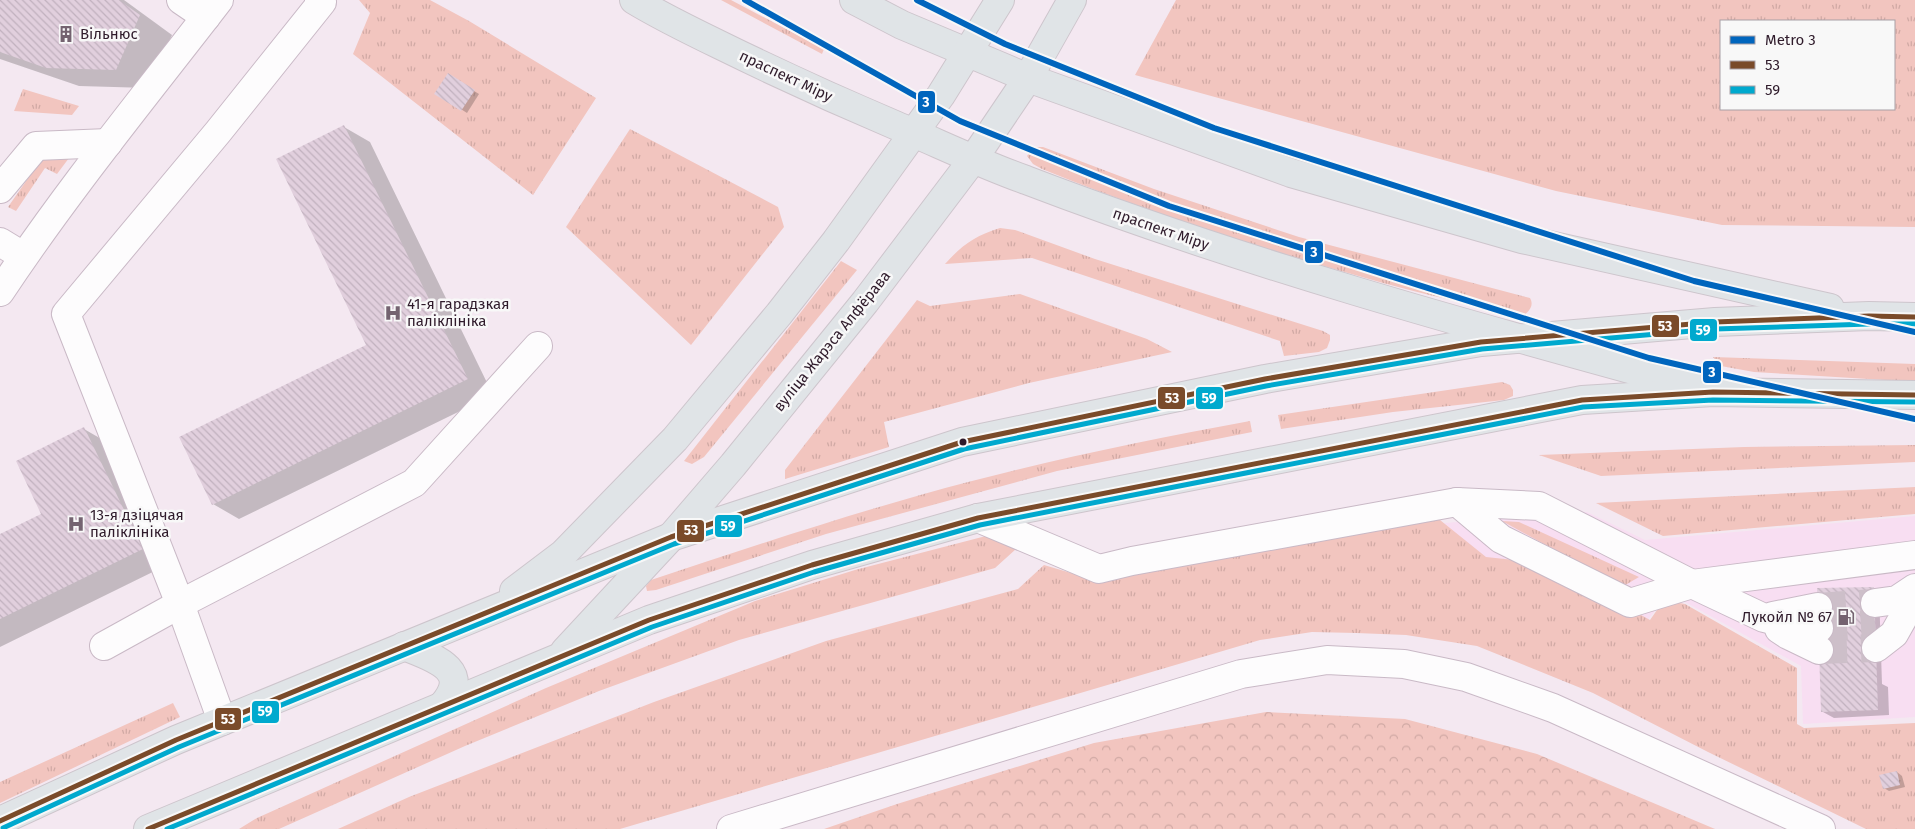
<svg xmlns="http://www.w3.org/2000/svg" width="1915" height="829" viewBox="0 0 1915 829" font-family="'Fira Sans',sans-serif">
<defs>
<pattern id="grass-tufts" width="24" height="20" patternUnits="userSpaceOnUse" patternTransform="scale(1.25)"><rect width="24" height="20" fill="#f2c5bf"/><path d="M3 7l-1-3M5 7V3M7 7l1-3M15 17l-1-3M17 17v-4M19 17l1-3" fill="none" stroke="#d0a9a4"/></pattern>
<pattern id="forest-crowns" width="20" height="18" patternUnits="userSpaceOnUse" patternTransform="scale(1.25)"><rect width="20" height="18" fill="#f2c5bf"/><path d="M2 6a3 3 0 1 1 6 0M12 15a3 3 0 1 1 6 0" fill="none" stroke="#d0a9a4"/></pattern>
<pattern id="building-back-hatch" width="6" height="6" patternUnits="userSpaceOnUse" patternTransform="scale(1.25)"><rect width="6" height="6" fill="#e1cfdd"/><path d="M-1 5l2 2M0 0l6 6M5-1l2 2" fill="none" stroke="#c1b1be"/></pattern>
</defs>
<rect width="100%" height="100%" fill="#f4e8f1"/>
<polygon fill="#f8def2" points="1587,512 1645,540 1915,516 1915,717 1803,724 1801,666 1685,602 1658,607 1645,623 1492,571 1432,524"/>
<g fill="url(#grass-tufts)" fill-rule="evenodd">
<polygon points="359,0 430,0 469,21 596,98 533,195 353,54 370,13"/>
<polygon points="721,0 731,0 824,49 822,54"/>
<path d="M1176,0h739v227l-193,-2 -166,-34 -421,-116zM1721,21h173v88h-173z"/>
<polygon points="23,89 79,106 72,115 14,111"/>
<polygon points="630,129 778,207 784,227 691,345 566,227"/>
<path d="M1034,147h9l111,42 145,48 231,61c4,7 0,13 -6,17l-11,-1c-43,-10 -87,-19 -130,-31 -115,-32 -230,-69 -341,-114l-9,-5 -6,-8z"/>
<polygon points="69,158 57,174 45,168 16,211 8,207 38,164 43,159"/>
<path d="M1000,228l15,2 80,29 228,72 7,4v5l-3,8 -8,4 -35,4 -4,-15 -248,-83 -87,6c18,-20 30,-28 55,-36z"/>
<polygon points="841,261 857,270 704,457 692,464 684,461"/>
<polygon points="1020,294 1147,339 1172,352 1029,383 884,422 889,447 785,479 785,470 917,300 930,306"/>
<polygon points="1713,357 1915,364 1915,380 1885,380 1754,372 1721,366"/>
<polygon points="1502,382 1510,385 1513,390 1513,396 1504,400 1393,412 1281,429 1278,415"/>
<path d="M1250,421l2,11 -195,39 -231,63 -170,56 -9,1 -1,-5 5,-6c106,-35 213,-71 321,-99 92,-24 185,-43 278,-60z"/>
<polygon points="1915,445 1915,462 1601,476 1539,455 1744,447"/>
<polygon points="1915,487 1915,514 1663,536 1596,503"/>
<polygon points="1416,514 1440,520 1486,557 1532,562 1589,586 1650,620 1664,600 1685,604 1797,668 1797,724 1804,728 1915,723 1915,829 1866,829 1708,752 1593,693 1477,646 1406,635 1356,633 1312,632 1260,640 620,829 338,829 409,797 654,702 826,641 1018,589 1044,565 1088,578"/>
<polygon points="1502,521 1519,522 1639,577 1622,587"/>
<polygon points="986,536 1016,549 995,568 739,640 599,691 465,746 279,829 239,829 257,818 546,688 755,601 855,570"/>
<polygon points="173,703 180,717 0,803 0,782"/>
</g>
<polygon fill="url(#forest-crowns)" points="1266,712 1405,719 1537,754 1715,829 824,829 897,804 1094,743"/>
<g fill="#0003">
<polygon points="0,0 124,0 172,35 148,88 79,86 0,59"/>
<polygon points="453,78 479,94 467,113 436,93"/>
<polygon points="344,127 370,142 493,395 239,519 213,504 368,345"/>
<polygon points="84,429 110,444 169,564 0,647 0,536 43,515"/>
<polygon points="1874,588 1879,591 1882,684 1888,687 1889,715 1834,718 1823,712"/>
<polygon points="1897,772 1902,776 1905,787 1889,791 1884,788"/>
</g>
<g fill="url(#building-back-hatch)">
<polygon points="0,0 119,0 140,15 116,70 46,68 0,52"/>
<polygon points="448,73 475,90 461,111 434,94"/>
<polygon points="344,125 468,379 212,505 179,437 366,345 276,159"/>
<polygon points="84,427 143,549 0,619 0,534 41,514 16,461"/>
<polygon points="1874,587 1878,710 1821,712 1817,588"/>
<polygon points="1897,771 1900,785 1883,789 1879,775"/>
</g>
<g fill="none" stroke-linecap="round" stroke-linejoin="round">
<g stroke="#cdbfc9" stroke-width="28" stroke-dasharray="28 14" stroke-linecap="butt">
<polyline points="1818,607 1875,603"/>
<polyline points="1819,628 1875,624"/>
<polyline points="1819,650 1876,648"/>
</g>
<g stroke="#c9b9c6" stroke-width="30">
<g id="minor">
<polyline points="181,0 206,17"/>
<polyline points="0,189 36,146 108,143"/>
<polyline points="0,242 23,256"/>
<path d="M0,292c67,-101 145,-196 219,-292"/>
<polyline points="1457,502 1501,539 1630,603 1692,584 1915,555"/>
<polyline points="978,518 1099,569 1132,561 1457,502 1539,506 1692,584 1764,618 1801,627 1819,628"/>
<polyline points="1875,603 1897,600 1915,588"/>
<polyline points="1773,616 1818,607"/>
<polyline points="1779,629 1788,635 1819,650"/>
<polyline points="104,646 180,604 414,483 538,346"/>
<polyline points="1876,648 1894,634 1915,597"/>
<polyline points="222,721 180,604 66,314 218,132 322,2 319,0"/>
<polyline points="731,829 1241,674 1327,660 1404,664 1466,677 1553,708 1821,829"/>
</g>
</g>
<g stroke="#cdc5cc" stroke-width="30">
<g id="major">
<path d="M634,0c28,17 57,31 86,45 57,28 116,55 175,80 43,18 86,39 131,55 217,83 442,145 666,206"/>
<polyline points="854,0 902,25 1028,78 1291,173 1522,239 1830,308"/>
<polyline points="514,591 563,554 675,439 779,314 836,241 941,95 1000,0"/>
<path d="M404,646c27,11 70,23 39,59"/>
<polyline points="565,651 671,537 733,465 865,302 974,158 1028,78 1072,0"/>
<polyline points="0,821 176,740 671,537 962,442 1265,379 1481,342 1715,322 1869,316 1915,317"/>
<polyline points="148,829 649,620 812,565 978,518 1582,400 1713,392 1915,395"/>
</g>
</g>
<use href="#minor" stroke="#fdfcfd" stroke-width="28"/>
<use href="#major" stroke="#e0e4e7" stroke-width="28"/>
<g stroke="#f8f8f8" stroke-width="9">
<g id="bus-1">
<polyline points="0,821 176,740 671,537 962,442 1265,379 1481,342 1715,322 1869,316 1915,317"/>
<polyline points="148,829 649,620 812,565 978,518 1582,400 1713,392 1915,395"/>
</g>
</g>
<g stroke="#f8f8f8" stroke-width="9">
<g id="bus-2">
<polyline points="3,828 179,747 674,544 964,449 1266,386 1482,349 1715,329 1869,324 1915,324"/>
<polyline points="167,829 652,627 814,572 980,525 1583,407 1713,400 1915,402"/>
</g>
</g>
<use href="#bus-1" stroke="#7a4b2a" stroke-width="5"/>
<use href="#bus-2" stroke="#00a9ce" stroke-width="5"/>
<g stroke="#f8f8f8" stroke-width="10">
<g id="metro-1">
<polyline points="745,0 960,121 1169,206 1649,358 1915,419"/>
<polyline points="917,0 1005,44 1214,128 1694,281 1915,332"/>
</g>
</g>
<use href="#metro-1" stroke="#0065bd" stroke-width="6"/>
</g>
<defs>
<g id="building-bare" transform="scale(1.35)"><path d="M-4-6H4V6H1V3H-1V6H-4ZM-2.5-4.3h1.7v1.8h-1.7ZM.8-4.3h1.7v1.8H.8ZM-2.5-1h1.7V.8h-1.7ZM.8-1h1.7V.8H.8Z" fill="#746370" stroke="#f8f8f8" stroke-width="2.5" paint-order="stroke"/></g>
<g id="hospital-bare" transform="scale(1.35)"><path d="M-5-5h3v3.5h4V-5h3V5h-3V1.5h-4V5h-3Z" fill="#746370" stroke="#f8f8f8" stroke-width="2.5" paint-order="stroke"/></g>
<g id="fuel-bare" transform="scale(1.35)"><path d="M-5.5-6h7V0h2V4h1.3V-2.5L3-4.5l.8-.8L6-3V5H2.5V1h-1V6h-7ZM-4.2-4.7v3.2H.2V-4.7Z" fill="#746370" stroke="#f8f8f8" stroke-width="2.5" paint-order="stroke"/></g>
</defs>
<g fill-rule="evenodd">
<use href="#building-bare" x="66" y="34"/>
<use href="#hospital-bare" x="393" y="313"/>
<use href="#hospital-bare" x="76" y="524"/>
<use href="#fuel-bare" x="1846" y="617"/>
</g>
<circle fill="#2f1b2b" stroke="#f8f8f8" stroke-width="2" cx="963" cy="442" r="4.5"/>
<g text-anchor="middle" dominant-baseline="central" stroke-width="5" stroke-linejoin="round" paint-order="stroke">
<g font-size="15" fill="#2f1b2b" stroke="#f8f8f8" text-anchor="start">
<text x="80" y="34">Вільнюс</text>
<text x="407" y="304">41-я гарадзкая<tspan x="407" dy="17">паліклініка</tspan></text>
<text x="90" y="515">13-я дзіцячая<tspan x="90" dy="17">паліклініка</tspan></text>
<text x="1832" y="617" text-anchor="end">Лукойл № 67</text>
</g>
<g font-size="15" fill="#2f1b2b" stroke="#f8f8f8">
<text transform="translate(786 76) rotate(25)">праспект Міру</text>
<text transform="translate(1161 229) rotate(19)">праспект Міру</text>
<text transform="translate(832 341) rotate(-51)">вуліца Жарэса Алфёрава</text>
</g>
</g>
<g stroke="#f8f8f8" stroke-width="2">
<rect x="917" y="90" width="19" height="24" rx="5" fill="#0065bd"/>
<rect x="1304" y="240" width="20" height="24" rx="5" fill="#0065bd"/>
<rect x="1651" y="314" width="29" height="24" rx="5" fill="#7a4b2a"/>
<rect x="1689" y="318" width="29" height="24" rx="5" fill="#00a9ce"/>
<rect x="1702" y="360" width="20" height="24" rx="5" fill="#0065bd"/>
<rect x="1195" y="386" width="29" height="24" rx="5" fill="#00a9ce"/>
<rect x="1157" y="386" width="29" height="24" rx="5" fill="#7a4b2a"/>
<rect x="714" y="514" width="29" height="24" rx="5" fill="#00a9ce"/>
<rect x="676" y="519" width="29" height="24" rx="5" fill="#7a4b2a"/>
<rect x="251" y="700" width="29" height="24" rx="5" fill="#00a9ce"/>
<rect x="214" y="707" width="28" height="24" rx="5" fill="#7a4b2a"/>
</g>
<g font-size="14" text-anchor="middle" font-weight="bold" fill="#fff">
<text x="926" y="107">3</text>
<text x="1314" y="257">3</text>
<text x="1665" y="331">53</text>
<text x="1703" y="335">59</text>
<text x="1712" y="377">3</text>
<text x="1209" y="403">59</text>
<text x="1172" y="403">53</text>
<text x="728" y="531">59</text>
<text x="691" y="535">53</text>
<text x="265" y="716">59</text>
<text x="228" y="724">53</text>
</g>
<rect x="1720" y="20" width="175" height="90" fill="#f8f8f8" stroke="#a8a0a6"/>
<rect x="1730" y="36" width="25" height="8" fill="#0065bd" stroke="#a8a0a6"/>
<text x="1765" y="45" font-size="15" fill="#2f1b2b">Metro 3</text>
<rect x="1730" y="61" width="25" height="8" fill="#7a4b2a" stroke="#a8a0a6"/>
<text x="1765" y="70" font-size="15" fill="#2f1b2b">53</text>
<rect x="1730" y="86" width="25" height="8" fill="#00a9ce" stroke="#a8a0a6"/>
<text x="1765" y="95" font-size="15" fill="#2f1b2b">59</text>
</svg>
